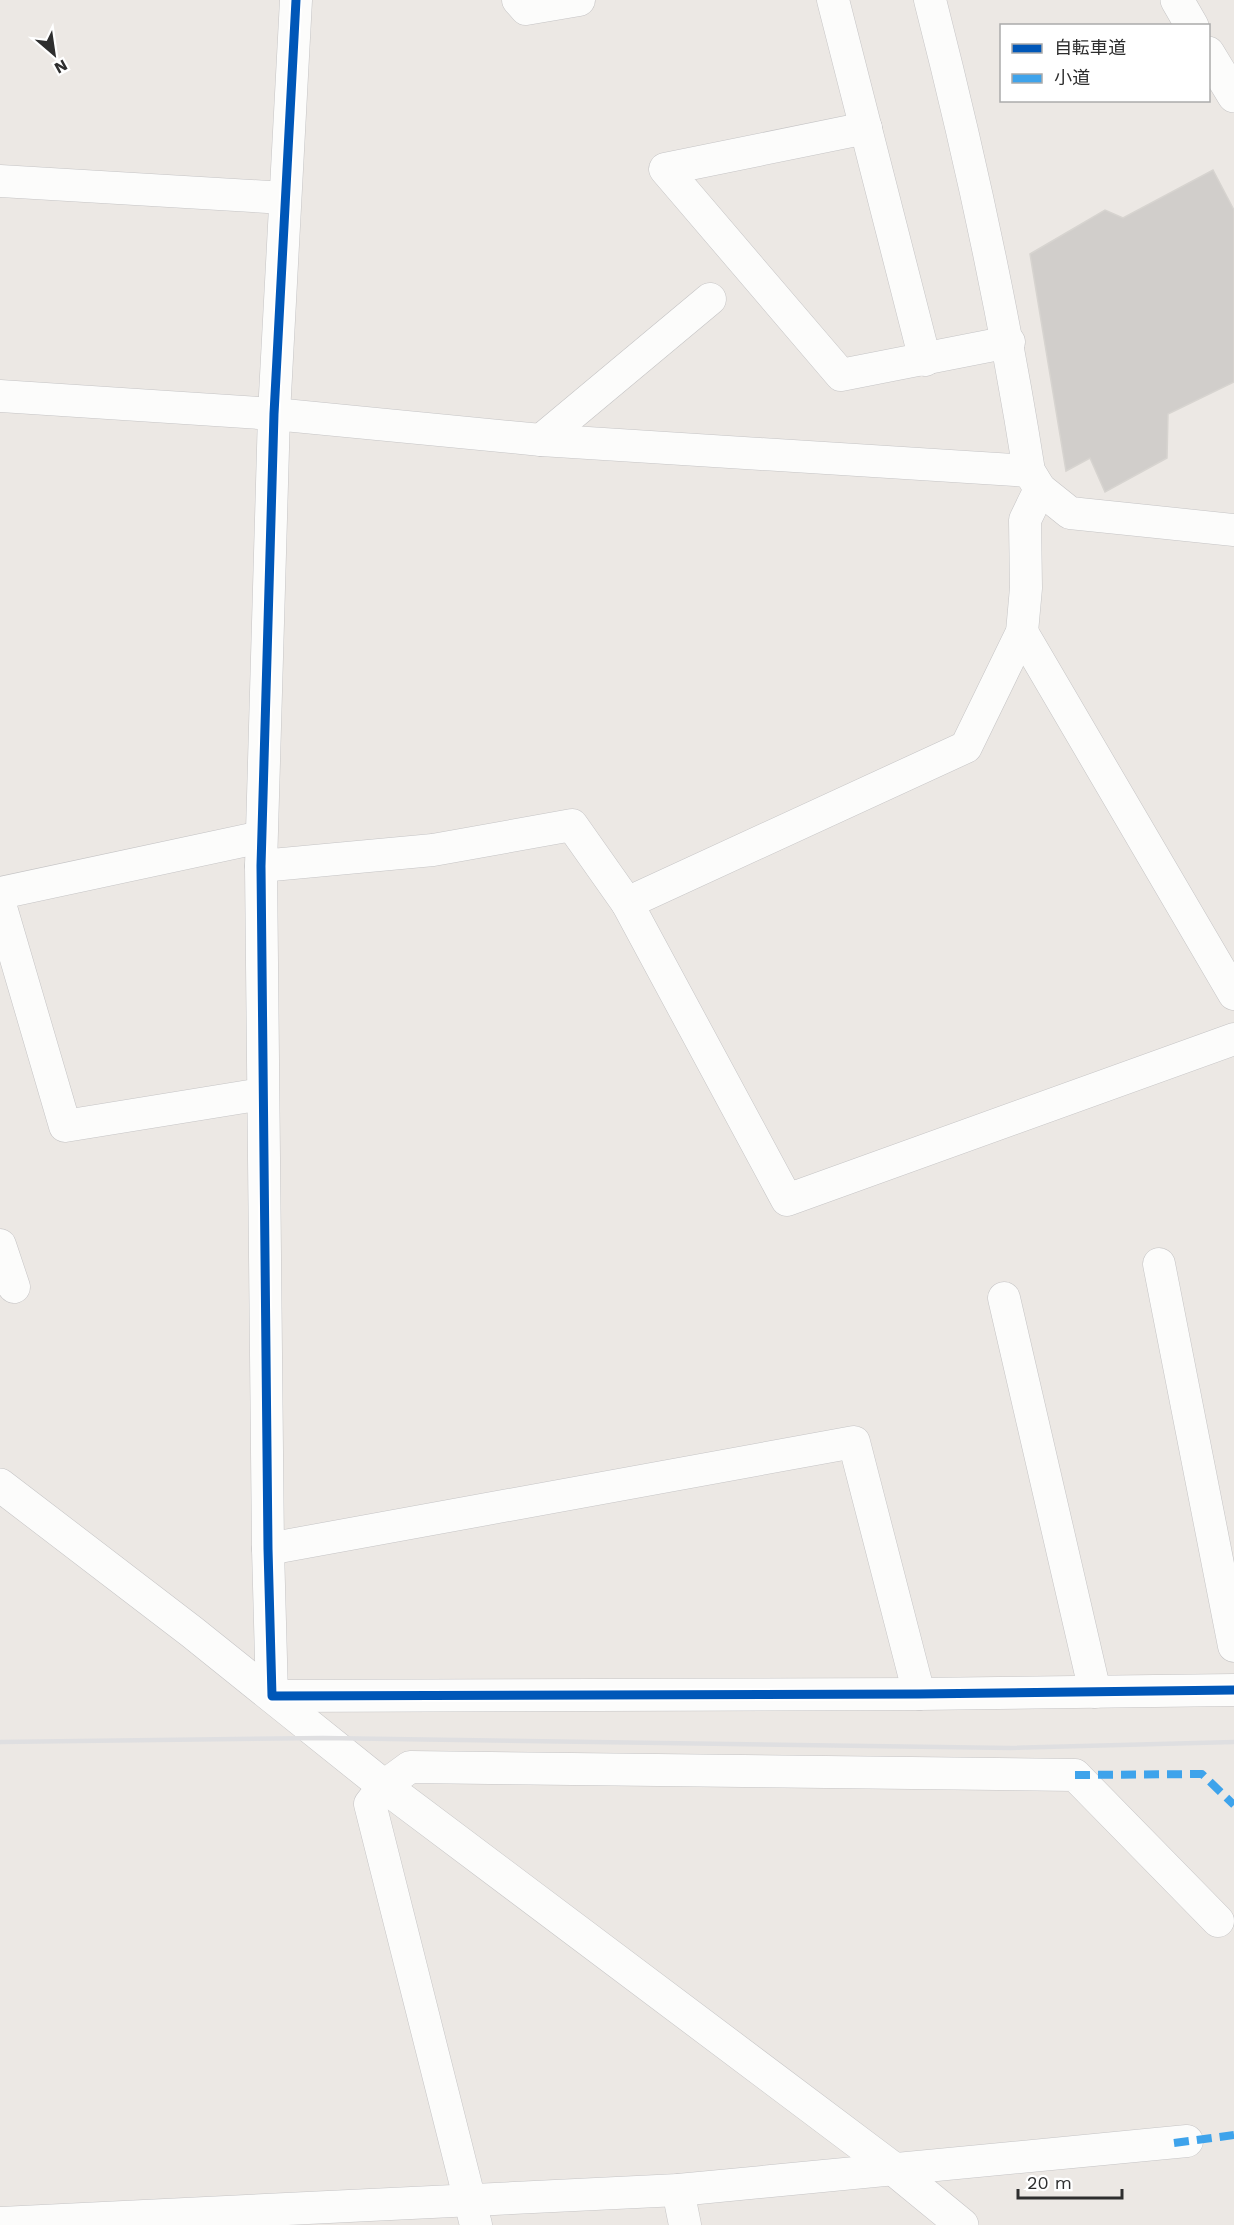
<svg xmlns="http://www.w3.org/2000/svg" width="1234" height="2225" viewBox="0 0 1234 2225" font-family="'Work Sans','Noto Sans JP',sans-serif">
<rect width="100%" height="100%" fill="#ece8e4"/>
<polygon fill="#d1cecb" stroke="#d7d4d0" stroke-width="1.5" points="1213,170 1234,210 1234,382 1168,414 1167,458 1105,492 1090,458 1066,471 1030,254 1105,210 1123,218"/>
<g fill="none" stroke-linecap="round" stroke-linejoin="round">
<g stroke="#c5c4c5" stroke-width="33">
<g id="street">
<polyline points="296,0 274,414 261,866 268,1549 272,1696 919,1694 1234,1690"/>
<polyline points="518,0 526,9 579,0"/>
<polyline points="833,0 925,360"/>
<path d="M930,0c40,156 74,312 99,471l11,18 30,24 164,17"/>
<polyline points="866,128 665,169 841,375 1009,342"/>
<polyline points="0,181 285,198"/>
<polyline points="0,396 274,414 541,440 1029,471"/>
<polyline points="541,440 710,299"/>
<polyline points="1022,632 1234,994"/>
<polyline points="261,866 433,850 572,825 627,903 966,747 1022,632 1026,588 1025,520 1040,489"/>
<polyline points="0,893 261,837"/>
<polyline points="627,903 787,1200 1234,1039"/>
<polyline points="0,904 65,1126 262,1094"/>
<polyline points="0,1245 14,1287"/>
<polyline points="1159,1264 1234,1646"/>
<polyline points="1004,1298 1095,1692"/>
<polyline points="268,1549 854,1442 919,1694"/>
<polyline points="678,2190 685,2225"/>
<polyline points="0,2223 678,2190 1187,2141"/>
<polyline points="476,2225 370,1804 384,1786 410,1767 1075,1775 1218,1921"/>
</g>
</g>
<g stroke="#c5c4c5" stroke-width="34">
<g id="secondary">
<polyline points="1177,0 1192,26"/>
<polyline points="1208,53 1234,96"/>
<polyline points="0,1485 192,1632 384,1786 895,2170 962,2225"/>
</g>
</g>
<use href="#street" stroke="#fcfcfb" stroke-width="32"/>
<use href="#secondary" stroke="#fcfcfb" stroke-width="33"/>
<polyline stroke="#dfdfe1" stroke-width="4.5" points="0,1742 323,1738 1011,1748 1234,1742"/>
<g stroke="#3ea3eb" stroke-width="8" stroke-dasharray="15 8" stroke-linecap="butt">
<polyline points="1075,1775 1202,1774 1234,1805"/>
<polyline points="1174,2143 1234,2135"/>
</g>
<g stroke="#fff" stroke-width="13">
<polyline id="cycleway" points="296,0 274,414 261,866 268,1549 272,1696 919,1694 1234,1690"/>
</g>
<use href="#cycleway" stroke="#0057b8" stroke-width="9"/>
</g>
<rect x="1000" y="24" width="210" height="78" fill="#ffffff" stroke="#ababab" stroke-width="1.5"/>
<rect x="1012" y="44" width="30" height="9" fill="#0057b8" stroke="#ababab" stroke-width="1.5"/>
<text x="1054" y="54" font-size="18" fill="#2e2e2e">自転車道</text>
<rect x="1012" y="74" width="30" height="9" fill="#3ea3eb" stroke="#ababab" stroke-width="1.5"/>
<text x="1054" y="84" font-size="18" fill="#2e2e2e">小道</text>
<g transform="translate(54 54) rotate(151)" stroke="#ffffff" stroke-width="4.5" paint-order="stroke">
<path d="M0-4.5L10 22L0 15L-10 22Z" fill="#2e2e2e"/>
<text y="-9" font-size="16" font-weight="bold" text-anchor="middle" fill="#2e2e2e">N</text>
</g>
<path d="M1018 2189v9h104v-9" fill="none" stroke="#2e2e2e" stroke-width="3"/>
<text x="1027" y="2189" font-size="18" fill="#2e2e2e" stroke="#ffffff" stroke-width="4.5" paint-order="stroke">20 m</text>
</svg>
